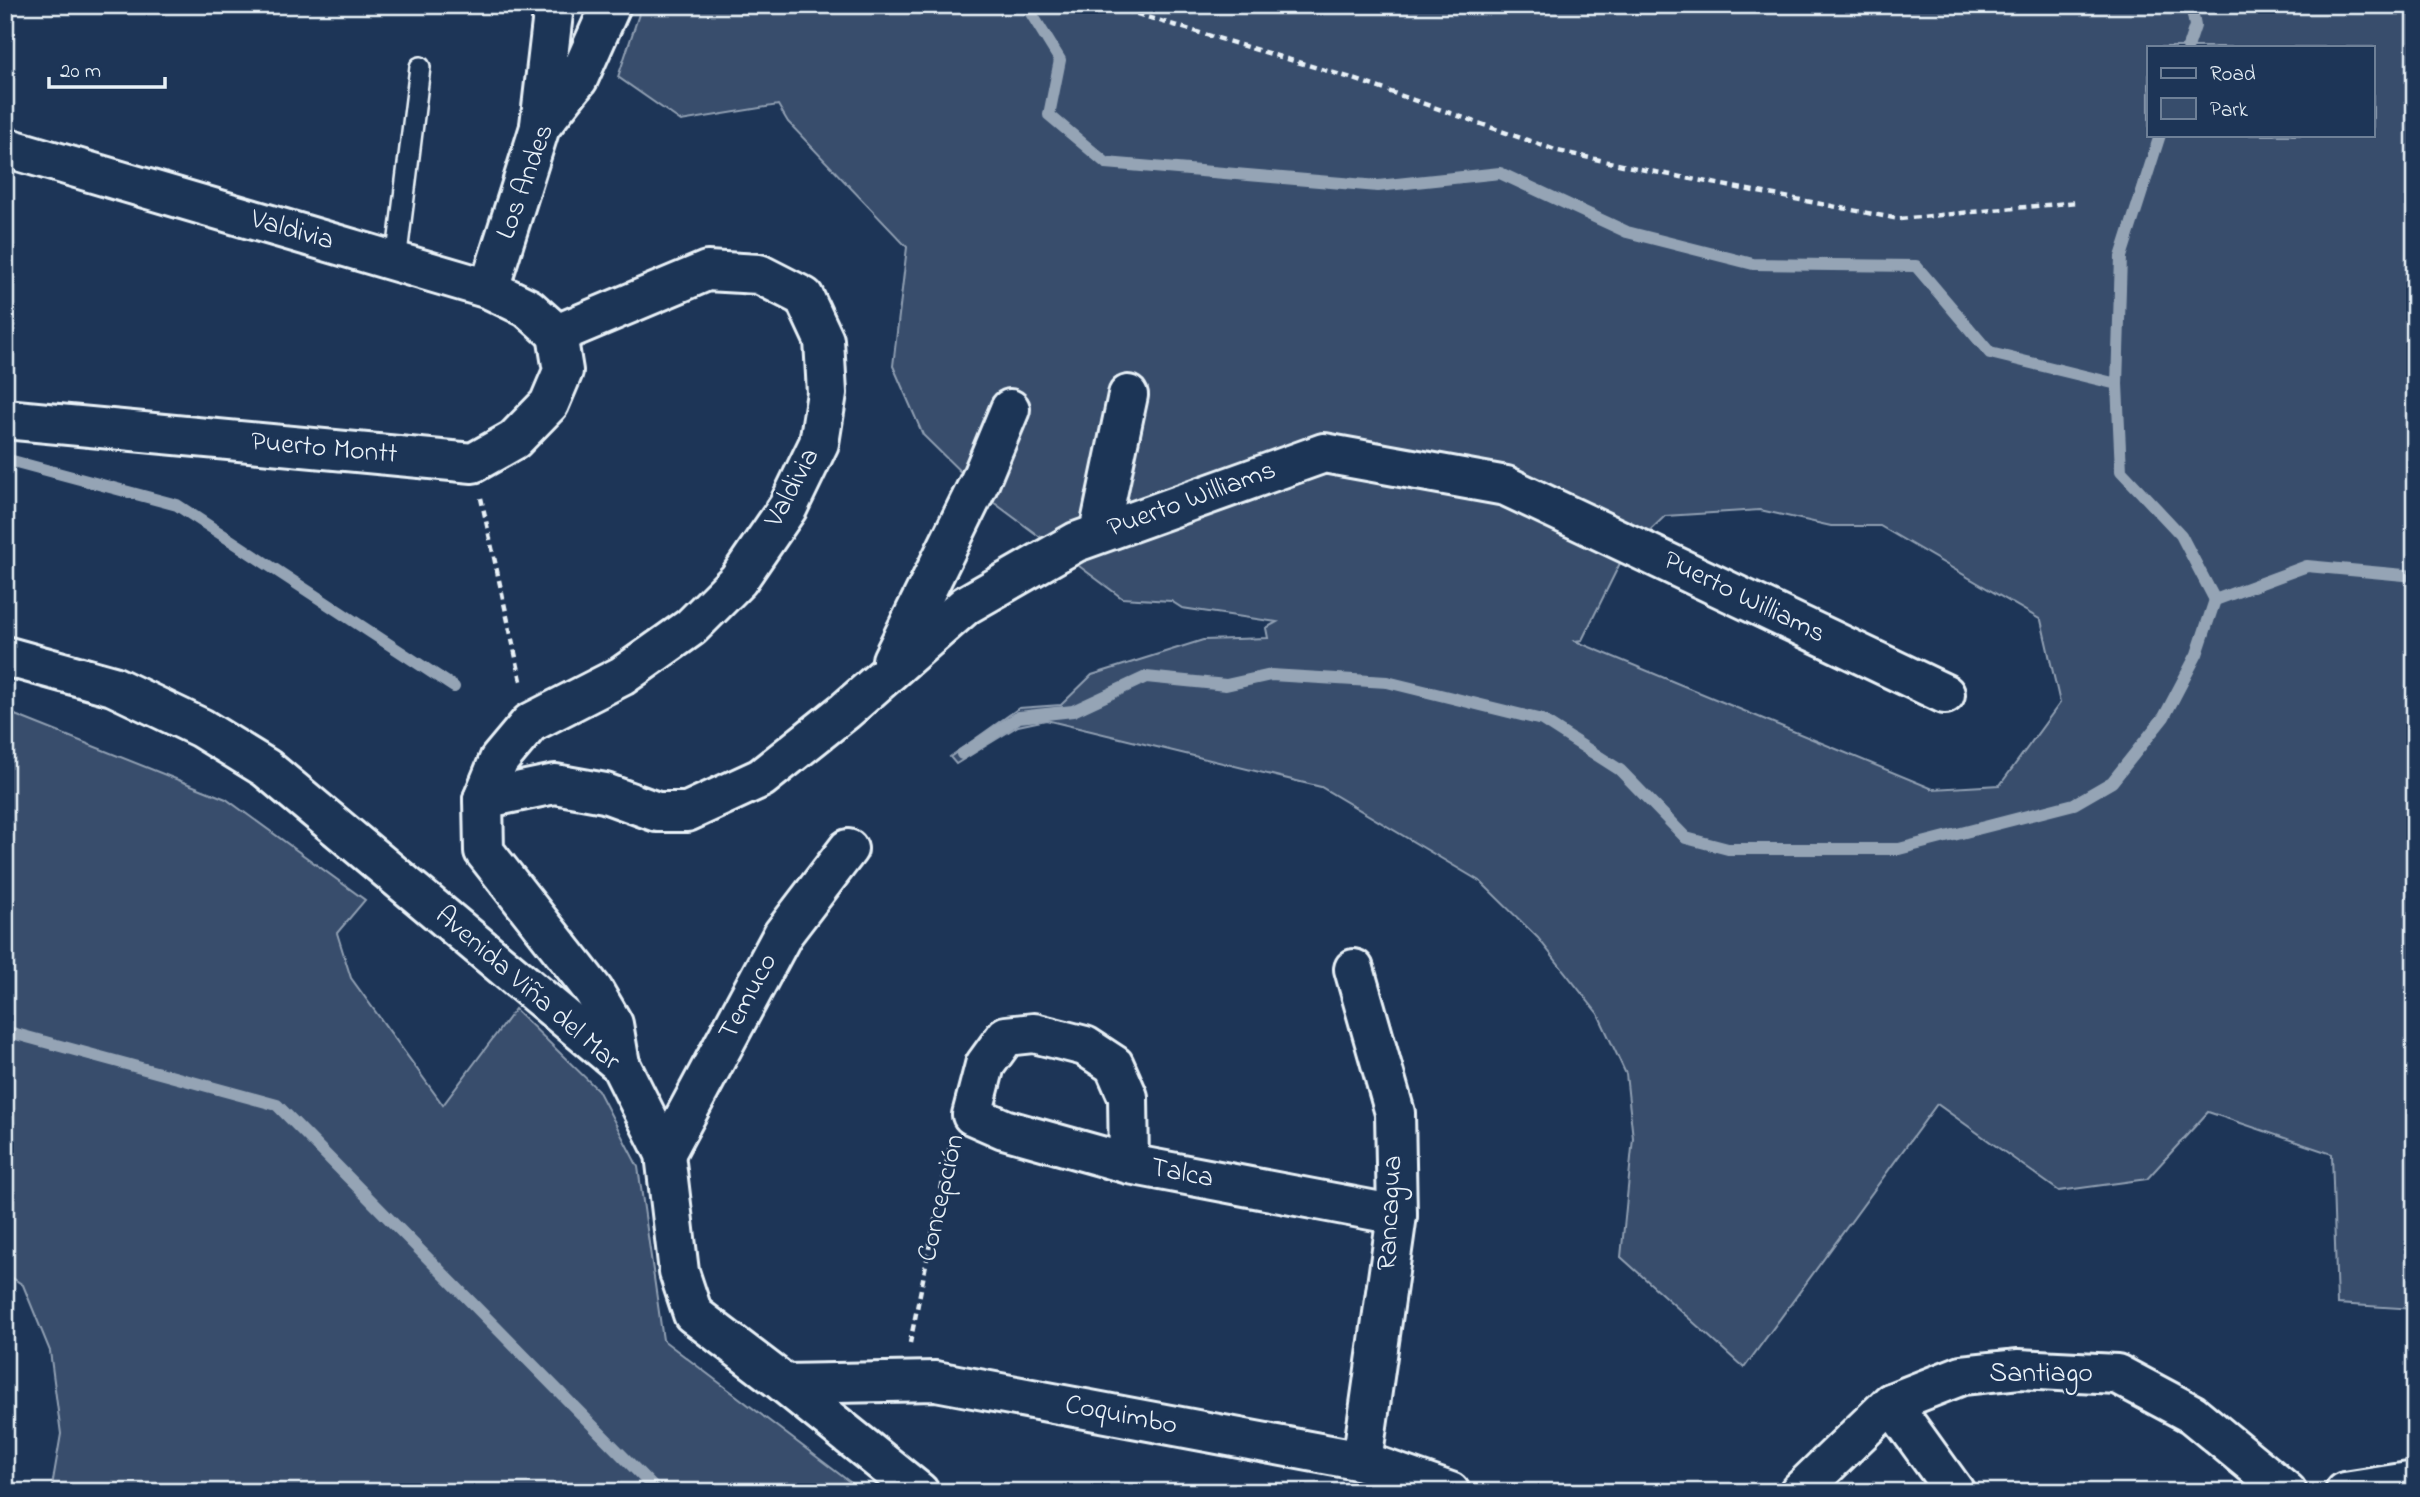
<svg xmlns="http://www.w3.org/2000/svg" width="2420" height="1497" viewBox="0 0 2420 1497" font-family="'Indie Flower',sans-serif">
<rect width="100%" height="100%" fill="#1d3557"/>
<filter id="ink" filterUnits="userSpaceOnUse"><feTurbulence type="fractalNoise" baseFrequency=".0143" numOctaves="2"/><feDisplacementMap in="SourceGraphic" scale="14" xChannelSelector="R" yChannelSelector="G"/><feConvolveMatrix kernelMatrix="1 2 1 2 8 2 1 2 1" color-interpolation-filters="sRGB"/></filter>
<g filter="url(#ink)">
<g fill="#374d6c" stroke="#909fb2" stroke-width="2" fill-rule="evenodd">
<path d="M642,5h1773v1304l-78,-5 -5,-150 -124,-42 -61,67 -88,12 -122,-87 -193,264 -123,-111 12,-119 -7,-64 -28,-60 -60,-76 -57,-56 -160,-95 -275,-67 -28,6 -62,38 -6,-7 69,-49 42,-3 31,-30 111,-35 65,-2 -2,-10 11,-6 -95,-14 -11,-7 -49,-3 -137,-102 -62,-61 -30,-69 14,-119 -119,-125 -10,-17 -97,16 -63,-44zM2149,47h224v88h-224zM1760,510l71,16h49l161,94 19,83 -60,82 -67,4 -358,-148 7,-1 42,-85 41,-39z"/>
<polygon points="5,711 226,799 365,900 337,933 351,978 443,1105 515,1009 598,1090 638,1167 663,1340 863,1492 51,1492 61,1434 50,1351 23,1285 5,1273"/>
</g>
<g fill="none" stroke-linecap="round" stroke-linejoin="round">
<g stroke="#95a4b5" stroke-width="12">
<polyline points="1026,5 1060,60 1049,115 1106,163 1378,186 1500,173 1627,232 1753,264 1916,266 1990,353 2117,384"/>
<polyline points="2188,47 2195,26 2191,5"/>
<polyline points="2160,135 2121,257 2117,384 2121,471 2181,535 2215,600"/>
<polyline points="5,459 177,505 454,687"/>
<polyline points="2215,600 2307,566 2415,576"/>
<polyline points="962,754 1019,717 1073,711 1146,677 1226,685 1271,675 1387,682 1542,720 1620,770 1686,838 1728,849 1899,849 2074,804 2112,782 2164,717 2197,654 2215,600"/>
<polyline points="5,1031 277,1105 658,1492"/>
</g>
<g stroke="#e8f1f8" stroke-width="24">
<polyline id="lane" points="396,262 420,67"/>
</g>
<g stroke="#e8f1f8" stroke-width="44">
<g id="street">
<polyline points="540,125 554,5"/>
<polyline points="5,147 489,289 528,308 557,334"/>
<polyline points="489,289 540,127 578,79 611,5"/>
<polyline points="557,334 707,271 759,274 804,297 824,340 827,393 819,443 788,507 738,580 691,627 622,676 530,723 499,760 483,799 484,851 593,990 613,1024 620,1064"/>
<polyline points="5,419 473,463 514,440 549,404 563,371 557,334"/>
<polyline points="1099,533 1128,395"/>
<polyline points="892,660 980,481 1010,409"/>
<polyline points="483,799 555,784 605,793 657,812 687,812 761,778 845,711 966,605 1076,542 1324,453 1506,486 1945,694"/>
<polyline points="1354,969 1395,1113 1397,1215 1362,1461"/>
<polyline points="665,1154 783,934 848,849"/>
<polyline points="1129,1164 1128,1097 1114,1065 1085,1046 1034,1033 1006,1036 985,1065 972,1115 1004,1129 1129,1164 1397,1215"/>
<polyline points="785,1384 936,1381 1362,1461 1450,1492"/>
<polyline points="1891,1403 1955,1492"/>
<polyline points="1799,1492 1891,1403 1962,1375 2019,1369 2117,1374 2192,1414 2287,1492"/>
<polyline points="2345,1492 2415,1481"/>
</g>
</g>
<g stroke="#e8f1f8" stroke-width="44">
<polyline id="secondary" points="5,656 113,686 201,728 266,768 620,1064 665,1154 679,1272 693,1314 785,1384 919,1492"/>
</g>
<g stroke="#e8f1f8" stroke-width="4.5" stroke-dasharray="7 5" stroke-linecap="butt">
<polyline points="1115,5 1117,8 1351,78 1558,151 1650,171 1899,219 2078,202"/>
<polyline points="481,498 522,685"/>
<polyline points="910,1343 950,1146"/>
</g>
<use href="#lane" stroke="#1d3557" stroke-width="19"/>
<use href="#street" stroke="#1d3557" stroke-width="38"/>
<use href="#secondary" stroke="#1d3557" stroke-width="38"/>
</g>
</g>
<g text-anchor="middle" dominant-baseline="central" stroke-width="5" stroke-linejoin="round" paint-order="stroke">
<g font-size="28" fill="#e8f1f8" stroke="#1d3557">
<text transform="translate(526 182) rotate(-70)">Los Andes</text>
<text transform="translate(292 231) rotate(16)">Valdivia</text>
<text transform="translate(324 449) rotate(5)">Puerto Montt</text>
<text transform="translate(793 488) rotate(-62)">Valdivia</text>
<text transform="translate(1192 500) rotate(-20)">Puerto Williams</text>
<text transform="translate(1744 598) rotate(26)">Puerto Williams</text>
<text transform="translate(527 989) rotate(41)">Avenida Viña del Mar</text>
<text transform="translate(749 997) rotate(-62)">Temuco</text>
<text transform="translate(1182 1174) rotate(11)">Talca</text>
<text transform="translate(942 1198) rotate(-77)">Concepción</text>
<text transform="translate(1391 1213) rotate(-87)">Rancagua</text>
<text x="2041" y="1374">Santiago</text>
<text transform="translate(1121 1416) rotate(11)">Coquimbo</text>
</g>
</g>
<rect width="2420" height="1497" fill="none" stroke="#1d3557" stroke-width="28"/>
<rect x="14" y="14" width="2392" height="1469" fill="none" stroke="#e8f1f8" stroke-width="2.5" filter="url(#ink)"/>
<rect x="2147" y="46" width="228" height="91" fill="#1d3557" stroke="#6e8097" stroke-width="2"/>
<rect x="2161" y="68" width="35" height="10" fill="#1d3557" stroke="#6e8097" stroke-width="2"/>
<text x="2210" y="80" font-size="21" fill="#e8f1f8">Road</text>
<rect x="2161" y="98" width="35" height="21" fill="#374d6c" stroke="#6e8097" stroke-width="2"/>
<text x="2210" y="116" font-size="21" fill="#e8f1f8">Park</text>
<path d="M49 77v10h116v-10" fill="none" stroke="#e8f1f8" stroke-width="3.5"/>
<text x="60" y="77" font-size="21" fill="#e8f1f8" stroke="#1d3557" stroke-width="5" paint-order="stroke">20 m</text>
</svg>
